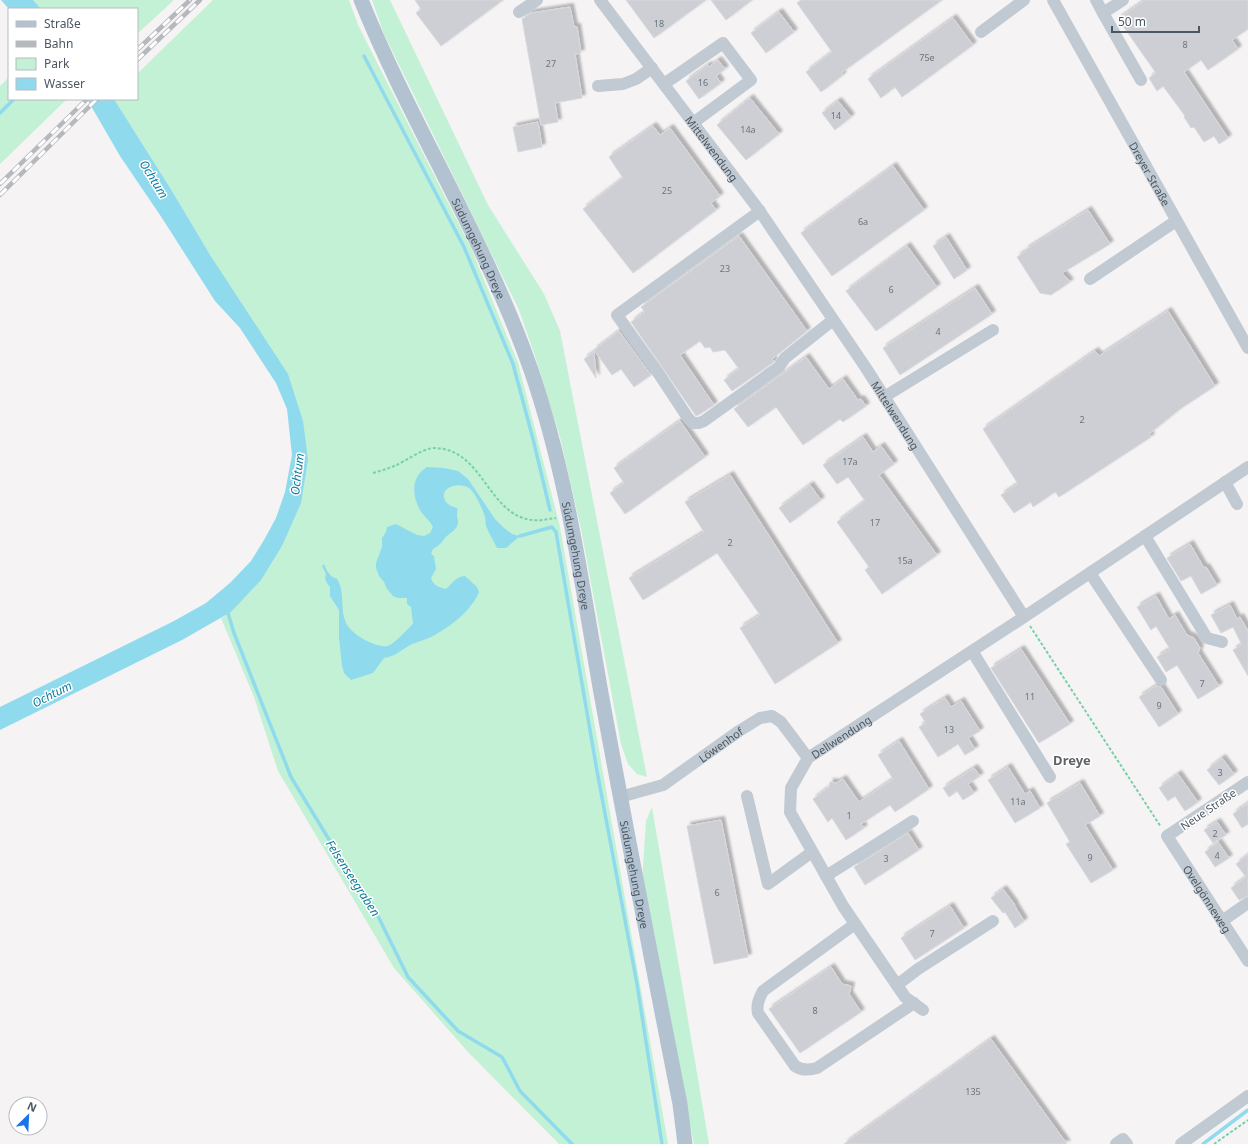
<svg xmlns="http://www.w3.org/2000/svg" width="1248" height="1144" viewBox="0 0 1248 1144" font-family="'Noto Sans',sans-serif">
<defs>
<filter id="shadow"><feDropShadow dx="3.5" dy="-3.5" stdDeviation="1" flood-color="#0004"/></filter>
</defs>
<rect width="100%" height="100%" fill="#f5f3f3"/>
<g fill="#c3f1d5">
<polygon points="33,0 174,0 137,34 137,9 41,9"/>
<polygon points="213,0 349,0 358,25 471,248 518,363 560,527 668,1144 559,1144 468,1052 394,968 278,771 254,697 221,618 231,612 282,546 303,421 212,258 172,191 114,99 137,99 137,74"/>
<polygon points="372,0 390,0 488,205 544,294 560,331 647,777 637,774 628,764 621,744 581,529 560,437 534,353 519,310 384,34"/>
<polygon points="9,77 9,99 67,99 0,164 0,86"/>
<polygon points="652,807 709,1144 694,1144 661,985 642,882 646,821"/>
</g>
<g fill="#90daee">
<polygon points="1,0 33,0 41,9 9,9"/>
<polygon points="87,99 114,99 172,191 212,258 288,374 303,421 308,460 301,503 282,546 261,580 231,612 182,640 0,730 0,707 174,621 206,603 230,583 251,561 264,540 276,518 285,492 292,455 287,409 276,383 240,328 215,301 162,218 120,156"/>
<path d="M427,467l17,1 14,3 10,8 27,40 9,9 8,6 8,2 -14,12h-9c-3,-7 -8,-14 -11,-22 -1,-3 0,-6 -1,-9 -2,-7 -10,-25 -16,-29 -11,-7 -32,0 -23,14 2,3 7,5 11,6 1,4 0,5 0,9 0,1 1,2 1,3 1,10 -8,12 -13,18 -4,5 -6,8 -12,11l-2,5 3,2 2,13 -5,9c3,8 7,9 15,11 7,-6 9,-12 19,-13l12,11 2,5c-8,19 -27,33 -44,43 -7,4 -16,6 -23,9 -10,5 -17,13 -28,14l-11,15 -22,7 -7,-7 -2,-7 -3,-28v-28l-9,-14v-9c-4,-5 -6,-7 -4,-13l-4,-8 2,-2c3,7 5,12 13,15 8,12 3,28 8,41 3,13 30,28 42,26 7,-1 20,-17 26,-22l-2,-17 -4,-3v-6h-9l-5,-2 -6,-7 -3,-7 -5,-6 -3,-8v-5l6,-16v-9l4,-6 1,-5 9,-3 21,11 7,1 6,-3 3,-6c-3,-6 -8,-10 -12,-15 -9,-15 -11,-35 6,-45z"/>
</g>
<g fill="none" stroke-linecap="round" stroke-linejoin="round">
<g stroke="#90daee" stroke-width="3.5">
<polyline points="364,56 464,247 513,364 533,439 550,510"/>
<polyline points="0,113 14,99"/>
<polyline points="520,536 552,527 556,532 597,771 637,984 662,1144"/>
<polyline points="227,610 234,633 291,777 336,851 359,891 372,904 408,977 458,1031 502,1057 520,1091 572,1144"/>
<polyline points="1203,1144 1248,1110"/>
</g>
</g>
<g fill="#cdcfd5" stroke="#d7d9de" filter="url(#shadow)">
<polygon points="415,0 503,0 441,46 416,13 421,9"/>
<polygon points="626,0 706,0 654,38"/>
<polygon points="711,0 752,0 726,20"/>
<polygon points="801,0 942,0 841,73 843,75 821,92 806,72 832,52 797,3"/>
<polygon points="1145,0 1248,0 1248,29 1232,40 1238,49 1208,70 1201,60 1184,72 1228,138 1219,144 1214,136 1204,142 1194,127 1191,128 1184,117 1185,116 1163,86 1157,91 1149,78 1156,73 1118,19"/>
<polygon points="570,7 574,27 577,27 581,53 575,54 582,98 555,103 558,122 541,125 522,19 531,13"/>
<polygon points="779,12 794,32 766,53 751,33"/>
<polygon points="953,18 973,45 902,97 895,87 881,98 868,79"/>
<polygon points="718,60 725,69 716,76 721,83 699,99 686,81 708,65 709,67"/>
<polygon points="750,98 779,134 746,160 717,125"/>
<polygon points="838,101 851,117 835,130 822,113"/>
<polygon points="538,122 542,147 518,152 513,127"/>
<polygon points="653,126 660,135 670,128 720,196 711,203 716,210 633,273 583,209 623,178 609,157"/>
<polygon points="893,166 924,210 832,276 801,233"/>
<polygon points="1088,210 1110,244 1062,273 1070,282 1051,295 1040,293 1017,257 1026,251 1025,250"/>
<polygon points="739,236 807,331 772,359 774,362 732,391 724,380 739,369 725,350 713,352 710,347 705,348 700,341 680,355 714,405 700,414 696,416 631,322 645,312 641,307"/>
<polygon points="946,237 967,270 954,279 933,246"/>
<polygon points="907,246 937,287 876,331 846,291"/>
<polygon points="975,288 992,314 900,375 883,348"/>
<polygon points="1168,311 1215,386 1180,409 1149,434 1151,437 1059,497 1055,492 1033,507 1031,502 1014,513 1001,495 1018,484 983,429 1095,351 1099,356"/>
<polygon points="619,331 651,375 634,387 621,369 612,375 594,350"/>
<polygon points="594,352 596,378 584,359"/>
<polygon points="806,357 829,389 843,379 858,400 861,399 866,406 843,422 840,419 803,445 776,407 748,427 734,409"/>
<polygon points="680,421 705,457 625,514 610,493 624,483 614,468"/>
<polygon points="863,437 873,452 881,446 894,464 879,475 937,555 882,594 865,570 869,567 837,522 865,501 848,477 837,484 823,465"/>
<polygon points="730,475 838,643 775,684 740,628 760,615 717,553 643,600 629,578 704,532 685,502"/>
<polygon points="810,485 821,500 790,523 779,508"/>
<polygon points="1190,544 1204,568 1206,567 1217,585 1201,594 1191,576 1181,581 1167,558"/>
<polygon points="1156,596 1169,619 1175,615 1187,635 1194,638 1200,648 1198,653 1219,686 1198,699 1177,665 1166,672 1157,657 1170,649 1156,626 1151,630 1137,607"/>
<polygon points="1230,605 1237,619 1240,617 1248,631 1248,676 1233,650 1242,645 1233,627 1221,633 1211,615"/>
<polygon points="1021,649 1070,724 1039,743 991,668"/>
<polygon points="1156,686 1161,687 1178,714 1159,727 1139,697"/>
<polygon points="945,698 951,707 961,701 980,731 968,738 975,749 965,755 958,744 938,757 919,727 926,723 920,714"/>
<polygon points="899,741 929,789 895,812 890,805 861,824 864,828 846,840 832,818 828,822 813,799 829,787 830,782 836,783 843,779 859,802 893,779 878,755"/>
<polygon points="1222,758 1234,774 1219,785 1207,770"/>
<polygon points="1008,767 1025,794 1030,791 1040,808 1015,823 988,780"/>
<polygon points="974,768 980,776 968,784 974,793 963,800 957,791 949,797 943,788"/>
<polygon points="1178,774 1198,802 1185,811 1175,796 1168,801 1159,788"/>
<polygon points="1080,783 1100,816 1085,825 1113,870 1091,883 1066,844 1070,842 1047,803"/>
<polygon points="1248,803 1248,824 1242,828 1233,814"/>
<polygon points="721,820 748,957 714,964 687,826"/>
<polygon points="1217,822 1226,835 1213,843 1204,830"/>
<polygon points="908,833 919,850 865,885 854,867"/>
<polygon points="1218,842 1229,858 1215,867 1205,852"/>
<polygon points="1248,855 1248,896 1239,900 1231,888 1246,877 1236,864"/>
<polygon points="1003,889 1015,905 1014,905 1024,921 1015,928 1005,912 1003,913 991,898"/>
<polygon points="950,906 964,928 915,960 901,938"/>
<polygon points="831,967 842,984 851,986 849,994 861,1012 800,1053 769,1009"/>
<polygon points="991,1039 1067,1144 844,1144"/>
</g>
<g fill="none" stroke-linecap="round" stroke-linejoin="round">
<g stroke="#7ad0a6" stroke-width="2" stroke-dasharray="3 2" stroke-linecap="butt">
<path d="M373,473c7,-2 14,-4 21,-7 11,-4 28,-18 41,-18 48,1 53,67 97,72 8,1 16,-1 24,-2"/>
<polyline points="1030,626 1161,827"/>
<polyline points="1214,1144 1248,1120"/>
</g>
<g stroke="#c1cad2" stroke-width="12">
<path id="s1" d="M600,0l159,210 107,158 158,249"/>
<path id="s2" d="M1053,0l195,348"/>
<polyline points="1096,0 1103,13"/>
<polyline points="1123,0 1103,13 1141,80"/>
<polyline points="519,12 537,0"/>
<polyline points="981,32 1024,0"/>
<polyline points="664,84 723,43 751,80 693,123"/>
<polyline points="598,86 623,84 636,79 652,68"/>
<polyline points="760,211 617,315 659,374 688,418 693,423 699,423 704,421 779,367 785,358 833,320"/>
<polyline points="1090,279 1176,221"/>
<polyline points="884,397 993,330"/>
<polyline points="1225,482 1237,504"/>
<polyline points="1145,536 1207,638 1222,642"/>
<polyline points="1090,573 1161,680"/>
<polyline points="972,651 1050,777"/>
<path id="s3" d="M1248,782l-81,54 81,125"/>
<polyline points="747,796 768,884 812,852"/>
<path id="s4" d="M620,797l43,-12 76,-54 21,-13 12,-2 9,6 27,36"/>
<polyline points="826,876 913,821"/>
<polyline points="1222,921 1248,903"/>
<path d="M855,924l-92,67c-4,7 -7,14 -5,22l37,53c7,5 15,4 22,2l97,-65"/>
<polyline points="897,985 918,969 993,921"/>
<path id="s5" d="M923,1010l-18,-13 -62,-91 -53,-94 1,-24 17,-30 216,-141 224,-150"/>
<polyline points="1116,1144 1123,1139 1127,1144"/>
<polyline points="1181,1144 1248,1096"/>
</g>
<path stroke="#b3c2d1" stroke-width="15" id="s6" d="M361,0c51,126 125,241 170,370 36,104 51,215 70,323 25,137 52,274 79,411l5,40"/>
<g stroke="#b5b8bd" stroke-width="4.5">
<g id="rail">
<polyline points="137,50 190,0"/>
<polyline points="137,60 200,0"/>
<polyline points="0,184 87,99"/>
<polyline points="0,195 97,99"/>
</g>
</g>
<use href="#rail" stroke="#fff" stroke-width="3" stroke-dasharray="9" stroke-linecap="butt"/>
</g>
<g text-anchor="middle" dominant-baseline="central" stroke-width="3" stroke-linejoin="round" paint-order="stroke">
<g font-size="9" fill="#6b747e">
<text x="659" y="23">18</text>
<text x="1185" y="44">8</text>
<text x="927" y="57">75e</text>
<text x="551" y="63">27</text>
<text x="703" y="82">16</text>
<text x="836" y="115">14</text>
<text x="748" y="129">14a</text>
<text x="667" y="190">25</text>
<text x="863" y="221">6a</text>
<text x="725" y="268">23</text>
<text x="891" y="289">6</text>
<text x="938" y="331">4</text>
<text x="1082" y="419">2</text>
<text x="850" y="461">17a</text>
<text x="875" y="522">17</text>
<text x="730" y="542">2</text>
<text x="905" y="560">15a</text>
<text x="1202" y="683">7</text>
<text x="1030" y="696">11</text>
<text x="1159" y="705">9</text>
<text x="949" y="729">13</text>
<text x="1220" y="772">3</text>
<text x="1018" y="801">11a</text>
<text x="849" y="815">1</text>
<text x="1215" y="833">2</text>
<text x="1217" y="855">4</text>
<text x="1090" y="857">9</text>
<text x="886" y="858">3</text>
<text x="717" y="892">6</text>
<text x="932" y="933">7</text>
<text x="815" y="1010">8</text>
<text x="973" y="1091">135</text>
</g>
<g font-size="11" fill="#4a5661" stroke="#fff">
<text stroke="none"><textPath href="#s1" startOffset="186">Mittelwendung</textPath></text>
<text stroke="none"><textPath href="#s2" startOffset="199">Dreyer Straße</textPath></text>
<text stroke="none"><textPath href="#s6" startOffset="275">Südumgehung Dreye</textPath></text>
<text stroke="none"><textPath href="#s1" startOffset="510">Mittelwendung</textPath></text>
<text stroke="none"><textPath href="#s6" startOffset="599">Südumgehung Dreye</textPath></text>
<text stroke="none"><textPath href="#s5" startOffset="338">Dellwendung</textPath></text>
<text stroke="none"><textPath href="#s4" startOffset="115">Löwenhof</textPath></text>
<text transform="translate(1208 809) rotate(-34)">Neue Straße</text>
<text stroke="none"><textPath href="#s6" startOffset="923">Südumgehung Dreye</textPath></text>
<text stroke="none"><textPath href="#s3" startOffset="172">Ovelgönneweg</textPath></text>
</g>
<g font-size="12" font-style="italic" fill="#0c7c9b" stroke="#fff">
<text transform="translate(154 179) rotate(58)">Ochtum</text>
<text transform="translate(297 474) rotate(-83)">Ochtum</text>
<text transform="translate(52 694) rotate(-27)">Ochtum</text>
<text transform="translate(353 878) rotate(57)">Felsenseegraben</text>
</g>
<g font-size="13" font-weight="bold" fill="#5f6368" stroke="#fff">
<text x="1072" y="760">Dreye</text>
</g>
</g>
<rect x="8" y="8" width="130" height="92" fill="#ffffff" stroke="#b7bbc0"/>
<rect x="16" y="21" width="20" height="6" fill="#b3c2d1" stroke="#b7bbc0"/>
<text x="44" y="28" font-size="12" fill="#4a5661">Straße</text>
<rect x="16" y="41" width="20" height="6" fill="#b5b8bd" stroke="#b7bbc0"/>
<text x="44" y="48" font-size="12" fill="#4a5661">Bahn</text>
<rect x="16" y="58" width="20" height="12" fill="#c3f1d5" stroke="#b7bbc0"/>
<text x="44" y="68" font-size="12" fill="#4a5661">Park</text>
<rect x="16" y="78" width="20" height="12" fill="#90daee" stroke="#b7bbc0"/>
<text x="44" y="88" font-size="12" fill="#4a5661">Wasser</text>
<g transform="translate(28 1116) rotate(24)"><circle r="19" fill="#ffffff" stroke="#b7bbc0"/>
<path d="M0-3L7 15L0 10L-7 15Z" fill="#1a73e8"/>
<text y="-6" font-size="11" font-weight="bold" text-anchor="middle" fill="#4a5661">N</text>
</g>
<path d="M1112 26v6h87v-6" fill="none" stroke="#4a5661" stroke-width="2"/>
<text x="1118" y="26" font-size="12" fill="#4a5661" stroke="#ffffff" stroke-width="3" paint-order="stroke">50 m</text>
</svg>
